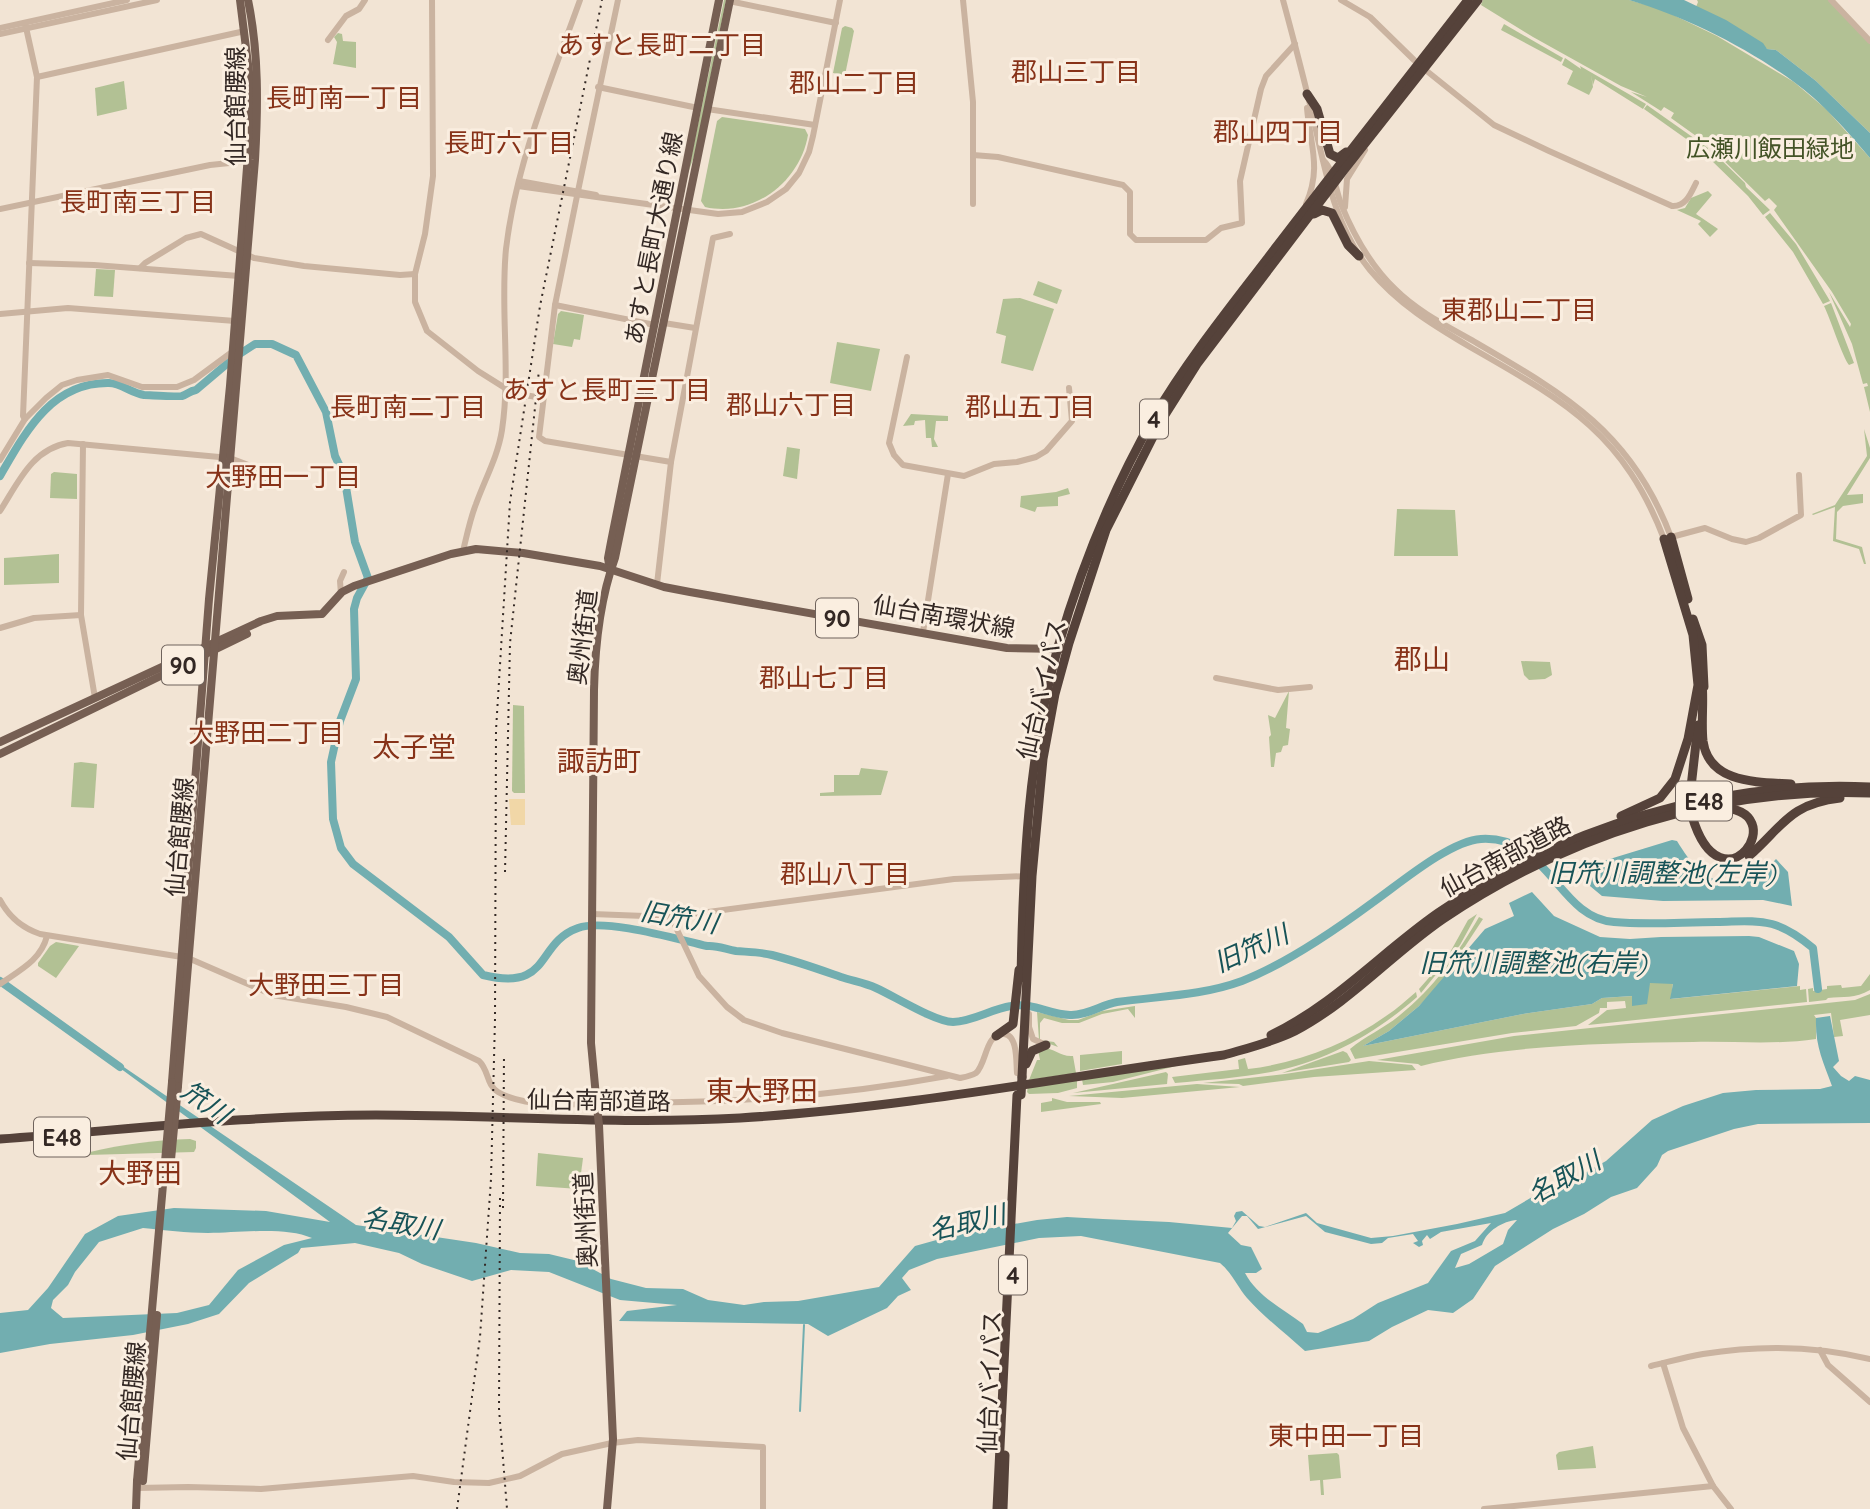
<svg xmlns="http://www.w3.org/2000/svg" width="1870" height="1509" viewBox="0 0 1870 1509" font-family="Quicksand,'Noto Sans JP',sans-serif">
<rect width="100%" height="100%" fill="#f2e4d4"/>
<g fill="#b2c194">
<polygon points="724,0 726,0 695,154 688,173"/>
<polygon points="1483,0 1629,0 1661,9 1717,36 1794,82 1826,109 1870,158 1870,412 1864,387 1868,386 1867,383 1863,384 1852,344 1829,292 1850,327 1851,324 1832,292 1774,210 1777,206 1769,198 1765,201 1711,148 1714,144 1710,146 1671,118 1674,113 1664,107 1661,111 1631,92 1647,97 1621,86 1533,37 1481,5"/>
<polygon points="1697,0 1829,0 1870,44 1870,133 1816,81 1776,50 1767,49 1696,7 1698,2"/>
<polygon points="1504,24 1563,58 1561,62 1501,30"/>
<polygon points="845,26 852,28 854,31 845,75 833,73 842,28"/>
<polygon points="338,33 342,34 343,41 356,42 356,68 333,64 337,42 334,37"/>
<polygon points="1565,58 1581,69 1580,66 1646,104 1643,109 1595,79 1593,85 1591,75 1593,87 1589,95 1567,84 1573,71 1562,65"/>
<polygon points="124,81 127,109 97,116 95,88"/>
<polygon points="1647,105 1708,148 1706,153 1644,109"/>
<path d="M722,117l83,12 3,6c-8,47 -55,83 -103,72l-4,-6 16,-80z"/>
<polygon points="1714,153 1745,183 1746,187 1770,210 1763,215 1748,196 1710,159"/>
<polygon points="1708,191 1712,195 1696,214 1718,229 1710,237 1698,224 1701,221 1677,210 1685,208 1691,198"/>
<polygon points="1770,213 1796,244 1830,301 1823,304 1793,252 1765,217"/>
<polygon points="96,269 115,270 113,297 94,296"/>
<polygon points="1038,281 1062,290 1057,304 1033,295"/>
<polygon points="1020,298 1054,309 1033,371 1001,363 1006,336 996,333 1003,299"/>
<path d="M1831,303l23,60 -5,2c-6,-7 -19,-47 -25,-59z"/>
<polygon points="561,311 584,315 580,340 574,339 572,347 553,344 558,314"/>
<polygon points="837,342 880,349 871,391 830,383"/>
<polygon points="911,414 948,416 948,421 936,421 934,439 938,447 932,447 931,438 926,438 925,420 915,421 914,425 903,426"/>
<polygon points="1864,429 1870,448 1870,458 1847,495 1863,494 1863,503 1843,506 1837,512 1836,539 1862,547 1866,564 1864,564 1859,549 1833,541 1835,507 1813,515 1812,514 1835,505 1860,467 1867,456"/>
<polygon points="787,447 800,449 797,479 783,476"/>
<polygon points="54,472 77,474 77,499 50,498 51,474"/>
<polygon points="1068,488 1070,494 1058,497 1058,506 1037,507 1035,512 1020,507 1021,496 1056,492"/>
<polygon points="1397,509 1455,510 1458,556 1394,556"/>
<polygon points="59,554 59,583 4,585 4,558"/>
<polygon points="1521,661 1550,662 1552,675 1545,679 1529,680 1524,675"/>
<polygon points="1289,691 1286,728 1290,729 1288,745 1283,746 1281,752 1276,753 1274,767 1271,767 1269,737 1271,735 1268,715 1275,718"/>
<polygon points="513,705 524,706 525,793 514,793 512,791"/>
<polygon points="81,762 97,764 94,808 71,807 74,763"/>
<polygon points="861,768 888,771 881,795 820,796 820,793 834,792 834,775 859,775"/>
<polygon points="1477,914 1460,945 1421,993 1419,989 1448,956 1468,920"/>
<path d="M1479,917l4,2 -42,64 -22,23 -30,25 -26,15 160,-32 69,-10 10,-6 31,-2 17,-13h23l-2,16 129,-13v4l6,-1 1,13 -219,23 19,-15 19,-2 -1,-7 -18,1v6h-7l-1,5 -23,13 -64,7 -157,26 -5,-10c15,-13 35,-21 50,-34 34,-27 57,-61 79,-98z"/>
<polygon points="56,942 79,946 56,978 38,966 38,963 50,946"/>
<path d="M1870,974v16c-15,9 -27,6 -42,8l-2,2 -17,2 -1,-13 5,-1v3l14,-2v-3l14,-1 1,3 19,-2z"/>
<path d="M1416,992l1,5c-41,36 -91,65 -146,75 -32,6 -64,8 -96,11l-3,-6 67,-8 -1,-9 7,-2 3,11c50,-6 97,-24 138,-53 11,-7 20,-16 30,-24z"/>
<path d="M1870,994v21l-30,5 3,16 -9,1 -3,-24 -17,2 2,3v21c-40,6 -82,2 -123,3 -85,1 -190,3 -272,24l-3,-2 -41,-4 137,-24 341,-36z"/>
<polygon points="1135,1006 1135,1018 1128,1009 1102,1014 1079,1023 1062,1023 1044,1018 1040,1023 1040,1040 1054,1042 1058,1047 1039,1040 1037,1012 1069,1020 1078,1020 1102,1011"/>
<path d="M1042,1048c13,0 18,9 31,8l3,17 -47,7 8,-20h3l-2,-10z"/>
<polygon points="1122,1051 1122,1064 1080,1071 1080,1055"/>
<polygon points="1343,1051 1347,1053 1351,1060 1349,1062 1282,1073"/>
<polygon points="1369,1061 1412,1065 1416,1070 1314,1077 1243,1086 1239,1084 1203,1083 1285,1074"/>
<polygon points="1180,1065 1113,1082 1083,1085 1082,1079"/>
<polygon points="1166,1072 1168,1074 1167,1084 1073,1093"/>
<polygon points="1077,1080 1077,1088 1058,1093 1029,1094 1027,1092 1028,1086"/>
<polygon points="1197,1084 1240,1087 1122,1098 1069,1096"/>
<polygon points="1052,1098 1067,1102 1100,1102 1101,1104 1041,1112 1041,1103 1052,1101"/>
<path d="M190,1139l6,2v7l-2,4 -107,3 3,-3c33,-8 66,-12 100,-13z"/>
<polygon points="538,1153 583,1158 579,1189 536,1186"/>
<polygon points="1593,1446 1596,1468 1558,1470 1556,1455 1559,1452"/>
<polygon points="1337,1453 1339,1455 1341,1478 1323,1480 1324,1495 1321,1495 1320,1480 1310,1481 1308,1455"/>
</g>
<polygon fill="#f1d7a7" points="509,799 525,799 525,825 511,825"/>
<g fill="#72aeb0" fill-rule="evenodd">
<path d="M1629,0h55l42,20 37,23 4,6 9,1 40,31 54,52v25c-23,-27 -48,-56 -76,-76 -48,-35 -108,-65 -165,-82z"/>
<path d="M1672,840l5,1c14,23 31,45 61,41 8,-1 15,-2 22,-7 5,-4 11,-11 16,-16l12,13 4,34 -29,-6 -100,1 -61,-5 -18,-15 -7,-12z"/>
<polygon points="1532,892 1554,916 1600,937 1630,939 1661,937 1749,936 1759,937 1794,951 1799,964 1797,986 1670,999 1673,984 1650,983 1647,1004 1632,1006 1632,996 1602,998 1592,1004 1523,1014 1363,1046 1389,1031 1419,1006 1485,929 1514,916 1509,903"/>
<path d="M1830,1016l9,45 -6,6 8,9 8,5 6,-5 15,4v43l-112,1 -24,5 -66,22 -6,4 -5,11 -20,22 -26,9 -27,17 -31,15 -58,37 -22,33 -20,14 -25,-3 -36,17 -23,14 -64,10c-19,-17 -41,-34 -58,-53 -10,-12 -15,-25 -27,-35l-139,-27 -42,2 -102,21 -28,11 -7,8 9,12 -13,6 -11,12 -59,28 -20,-12 -189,-3 8,-10 50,-6 -57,-5 -71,-28 -38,-2 -39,11 -50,-17 -23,-11 -44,-10 -54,5 -3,5 -49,30 -30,31 -31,10 -55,11 -83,9 -50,9v-40l28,-3 20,-22 37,-54 33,-18 56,-8 92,3 64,11 -217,-159 2,-2 241,164 120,18 44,10 29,1 29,7 33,18 35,9 37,1 25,11 36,5 20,-3 34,-1 81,-14 36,-41 43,-12 79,-14 30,-3 36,2 66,3 63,6 4,-7 -2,-5 2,-4 6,-1 17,15 6,1 41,-14 11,10 54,15 22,-2 64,-12 48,-11 34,-20 33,-13 34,-19 46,-41 31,-14 40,-13 33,-3 64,-1 12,-3c-9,-25 -17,-40 -16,-68zM1242,1216h5l11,13 48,-13 19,16 46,12 11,-1 6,-5 25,-4 5,7 -5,2 6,4 4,-2 -1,-4 5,-6 3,4 11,-7 50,-9 -16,18 -24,10 -23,32 -50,20 -25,16 -35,14 -11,-1 -4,-8c-20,-15 -46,-28 -58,-51h11l6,-4 -11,-22 -10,-2 -13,-12zM1517,1220l-9,10 -5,14 -34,20 -14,4 6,-14 21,-9c4,-14 21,-24 35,-25zM143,1228c21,2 44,5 65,5 31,0 76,-7 104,5l-28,7 -46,25 -29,35 -32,8 -114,5 -12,-10 2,-8 15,-15 7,-13 24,-30z"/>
</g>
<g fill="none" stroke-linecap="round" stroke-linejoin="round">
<polyline stroke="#72aeb0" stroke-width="2" points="800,1411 804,1325"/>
<g stroke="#72aeb0" stroke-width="8">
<path d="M0,476c25,-43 51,-94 109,-93 12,0 22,10 35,12 4,0 36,2 38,1 5,-1 7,-5 14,-6l39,-33 20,-13h17l24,11 30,57 9,44 9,19 11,67 13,36 -11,20 -3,11 2,70 -16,42 -9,41 2,57 8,29 12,16 96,73 34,38c69,17 52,-32 95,-47 28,-10 98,11 129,18 10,-1 18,3 29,5 12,1 24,1 36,4 24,6 46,14 69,22 12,4 24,6 35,11 18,8 59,34 77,34 21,-1 38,-13 58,-16 22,-4 39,9 59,9 16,1 31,-10 47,-13 42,-6 84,-6 125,-21 44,-17 92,-50 130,-78 26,-18 77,-62 109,-64 68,-4 77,79 133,83 34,3 69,0 103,0 18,0 37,-3 55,2 15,4 29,14 41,24l5,41"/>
<polyline points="0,981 120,1067"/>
</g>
<g stroke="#cab3a0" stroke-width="6">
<polyline points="432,0 433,176 425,234 415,274 415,302 427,331 478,371 513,393 542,398"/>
<polyline points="963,0 973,102 973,204"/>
<path d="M1283,0c10,37 20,75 29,113 13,54 21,112 58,157 28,34 63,55 100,77 94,54 153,85 194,192l41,-11 27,11 14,3 13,-4 42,-23 -2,-40"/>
<polyline points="1341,0 1370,17 1414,60"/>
<polyline points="1831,0 1870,41"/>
<polyline points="729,1 836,23"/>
<polyline points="25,23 37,77 23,416 25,419"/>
<polyline points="0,28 127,0"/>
<polyline points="0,34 157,0"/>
<polyline points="328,40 346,16 359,9 365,0"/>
<path d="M1428,72l66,53 55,26 123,55c14,1 19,-13 24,-23"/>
<polyline points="37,77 245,31"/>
<polyline points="598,87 698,108"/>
<polyline points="707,109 815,125"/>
<polyline points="973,155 998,157 1123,185 1130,192 1130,234 1136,240 1206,240 1221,228 1242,223 1240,181 1261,89 1266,76 1295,44"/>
<path d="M1323,160c11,10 13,31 18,44 13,32 29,61 54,85 23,23 52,37 80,53 91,53 157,91 196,195"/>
<polyline points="519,181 596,195"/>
<polyline points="518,186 718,214 742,212 767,202 786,189 799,173 809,152 813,136 840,0"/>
<polyline points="578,191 618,0"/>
<polyline points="577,196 555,305 539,437 545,441 671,462"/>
<path d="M1306,204c16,-37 4,-59 1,-96"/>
<polyline points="1345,207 1347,179 1365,150"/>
<polyline points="0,209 210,165 249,161"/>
<polyline points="29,263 94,265 239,276"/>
<polyline points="140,268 145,263 186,238 201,234 254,258 304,266 400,275 415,274"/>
<polyline points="555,305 655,325"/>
<polyline points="0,314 68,308 235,321"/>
<polyline points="664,323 695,328"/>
<polyline points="907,357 889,443 894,455 903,465 964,476 994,464 1017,462 1036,457 1046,451 1072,421 1069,388"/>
<polyline points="83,444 81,615 95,698"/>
<polyline points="0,460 25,419 46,398 62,385 77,380 108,375 142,387 177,387 194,380 232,352"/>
<path d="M0,511c18,-28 32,-62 68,-68l162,15 21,8 18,20"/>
<path d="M463,551c4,-16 7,-32 13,-47 9,-25 22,-48 26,-74 9,-60 -2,-121 4,-181 10,-86 45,-168 74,-249"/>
<polyline points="657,584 671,462 713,238 730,234"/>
<polyline points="341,594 340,581 344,572"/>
<polyline points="0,628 34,618 81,615"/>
<polyline points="923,632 948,474"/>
<polyline points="1216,678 1278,690 1310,687"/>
<path d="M0,900c9,17 22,28 40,34l148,24 85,37 73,12 41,10 92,44c10,9 7,24 19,31 28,17 83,12 115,11 116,0 219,-6 334,-27"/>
<polyline points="592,914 671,917 954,879 1027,876"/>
<path d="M671,917l28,59 28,31 17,13 38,13 178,45c5,-1 11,-2 16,-5 11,-10 9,-40 28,-39 14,1 12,29 13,39"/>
<path d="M0,984c20,-14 41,-24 47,-48"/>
<polyline points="1029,1014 1029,1027 1033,1039 1046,1045"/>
<polyline points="1820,1350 1828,1365 1870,1402"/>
<polyline points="1663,1363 1683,1428 1713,1486 1731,1509"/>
<path d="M1651,1366c17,-4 35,-9 52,-12 55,-9 113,-8 167,5"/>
<polyline points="137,1488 188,1487 261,1489 413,1476 454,1482 489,1483 520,1476 562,1454 612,1443 638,1440 763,1447 763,1509"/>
<polyline points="1484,1509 1713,1486"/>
</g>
<g stroke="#765f53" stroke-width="8">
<polyline points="610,570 608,558 611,542 719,0"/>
<polyline points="0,742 261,621 277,616 322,614 342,592 354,586 451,554 476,549 523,553 600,566 664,587 690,592 1007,648 1062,649"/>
<polyline points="0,754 247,634"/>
<polyline points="172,1082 209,599 230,386 250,129 250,80 240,0"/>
<path d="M178,1086l77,-926c3,-53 4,-107 -7,-160"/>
<path d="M597,1107l-6,-64 3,-353c1,-44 6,-91 21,-132l115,-558"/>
<polyline points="599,1125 613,1439 607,1509"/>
<polyline points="136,1509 137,1481"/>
</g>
<g stroke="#55423a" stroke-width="9">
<polyline points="1307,94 1317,109 1330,154 1338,158 1346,152"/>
<polyline points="1314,214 1322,210 1332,213 1348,245 1359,256"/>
<polyline points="1671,537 1688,599"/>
<polyline points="1693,619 1702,645 1704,687"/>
<path d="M1702,682c2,19 -1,40 1,59 6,43 55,41 88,43"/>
<polyline points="1690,796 1698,725"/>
<polyline points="1621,816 1660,798 1675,779 1688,739 1698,685 1693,635 1664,539"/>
<path d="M1692,816c30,101 105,-8 27,-8"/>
<path d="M1749,856c34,-30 40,-52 91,-58"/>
<path d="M1021,978c2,-111 7,-224 37,-331 23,-80 55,-158 96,-230 33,-56 74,-107 113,-158 66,-87 134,-172 201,-259"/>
<path d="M1271,1035c63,-30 111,-83 167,-122 125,-86 280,-133 432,-126"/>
<polyline points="996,1036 1013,1024 1019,970"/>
<polyline points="1026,1064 1032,1051 1046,1045"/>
<polyline points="1022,1077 1032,876 1043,759 1055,694 1069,643 1106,530 1161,421 1197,364 1344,170 1478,0"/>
<path d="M0,1139c125,-9 251,-24 376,-24 121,0 243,10 364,3 163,-10 323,-41 484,-63 24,-7 49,-13 71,-24 55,-29 97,-77 148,-112 126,-85 275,-132 427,-126"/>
<polyline points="997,1509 1017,1095"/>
<polyline points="1003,1509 1005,1455"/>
</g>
<g stroke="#332824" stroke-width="2" stroke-dasharray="2 5" stroke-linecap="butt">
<polyline points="505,872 510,643 539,370"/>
<polyline points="500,1198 499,1409 507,1509"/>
<polyline points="503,1208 504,1054"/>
<polyline points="457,1509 480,1337 491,1179 495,1019 496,730 510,502 540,306 602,0"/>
</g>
<g stroke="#765f53" stroke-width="8">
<polyline points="597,1107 599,1125"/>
<polyline points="170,1170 178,1086"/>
<polyline points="137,1481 172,1082"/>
<polyline points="143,1481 157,1315"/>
</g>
<polyline stroke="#55423a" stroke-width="9" points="1021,1095 1022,1077"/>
</g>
<g text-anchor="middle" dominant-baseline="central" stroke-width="6" stroke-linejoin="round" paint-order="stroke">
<g fill="#faeee0" stroke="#6f635c" stroke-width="2">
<rect x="1140" y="399.5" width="28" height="39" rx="5"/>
<rect x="816" y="598.5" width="42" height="39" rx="5"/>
<rect x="162" y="645.5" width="42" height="39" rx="5"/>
<rect x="1676" y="781.5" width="56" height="39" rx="5"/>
<rect x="34" y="1117.5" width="56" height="39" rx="5"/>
<rect x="999" y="1255.5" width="28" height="39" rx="5"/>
</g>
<g font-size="23" font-weight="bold" fill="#332824">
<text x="1154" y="419">4</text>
<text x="837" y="618">90</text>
<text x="183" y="665">90</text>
<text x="1704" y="801">E48</text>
<text x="62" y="1137">E48</text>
<text x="1013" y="1275">4</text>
</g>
<g font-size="24" fill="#332824" stroke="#faeee0">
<text transform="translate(235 106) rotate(-90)">仙台館腰線</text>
<text transform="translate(653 238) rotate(-79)">あすと長町大通り線</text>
<text transform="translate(944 616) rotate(10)">仙台南環状線</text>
<text transform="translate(582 637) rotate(-83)">奥州街道</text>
<text transform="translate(1041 689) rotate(-77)">仙台バイパス</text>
<text transform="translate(179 837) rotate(-85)">仙台館腰線</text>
<text transform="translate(1505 856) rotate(-28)">仙台南部道路</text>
<text transform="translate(599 1100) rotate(1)">仙台南部道路</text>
<text transform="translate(585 1220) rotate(-93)">奥州街道</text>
<text transform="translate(989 1382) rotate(-88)">仙台バイパス</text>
<text transform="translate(131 1401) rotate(-85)">仙台館腰線</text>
</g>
<g font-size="24" fill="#435326" stroke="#faeee0">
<text x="1770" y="148">広瀬川飯田緑地</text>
</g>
<g font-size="26" fill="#873218" stroke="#faeee0">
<text x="662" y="44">あすと長町二丁目</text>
<text x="1076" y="71">郡山三丁目</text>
<text x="854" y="82">郡山二丁目</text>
<text x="344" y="97">長町南一丁目</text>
<text x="1278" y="131">郡山四丁目</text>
<text x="509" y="142">長町六丁目</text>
<text x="138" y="201">長町南三丁目</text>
<text x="1519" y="309">東郡山二丁目</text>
<text x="607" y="389">あすと長町三丁目</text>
<text x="791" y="404">郡山六丁目</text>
<text x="408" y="406">長町南二丁目</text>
<text x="1030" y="406">郡山五丁目</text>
<text x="283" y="476">大野田一丁目</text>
<text x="824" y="677">郡山七丁目</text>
<text x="266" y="732">大野田二丁目</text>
<text x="845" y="873">郡山八丁目</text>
<text x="326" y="984">大野田三丁目</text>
<text x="1346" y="1435">東中田一丁目</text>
</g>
<g font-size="26" font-style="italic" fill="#175357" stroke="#faeee0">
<text x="1662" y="872">旧笊川調整池(左岸)</text>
<text transform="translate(679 917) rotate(10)">旧笊川</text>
<text transform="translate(1251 948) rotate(-24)">旧笊川</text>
<text x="1533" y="962">旧笊川調整池(右岸)</text>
<text transform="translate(206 1102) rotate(35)">笊川</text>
<text transform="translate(1564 1177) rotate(-29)">名取川</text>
<text transform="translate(967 1222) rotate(-13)">名取川</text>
<text transform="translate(401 1223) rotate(10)">名取川</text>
</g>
<g font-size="28" fill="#873218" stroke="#faeee0">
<text x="1422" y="658">郡山</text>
<text x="414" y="746">太子堂</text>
<text x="599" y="760">諏訪町</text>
<text x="762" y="1090">東大野田</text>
<text x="140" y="1172">大野田</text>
</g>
</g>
</svg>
